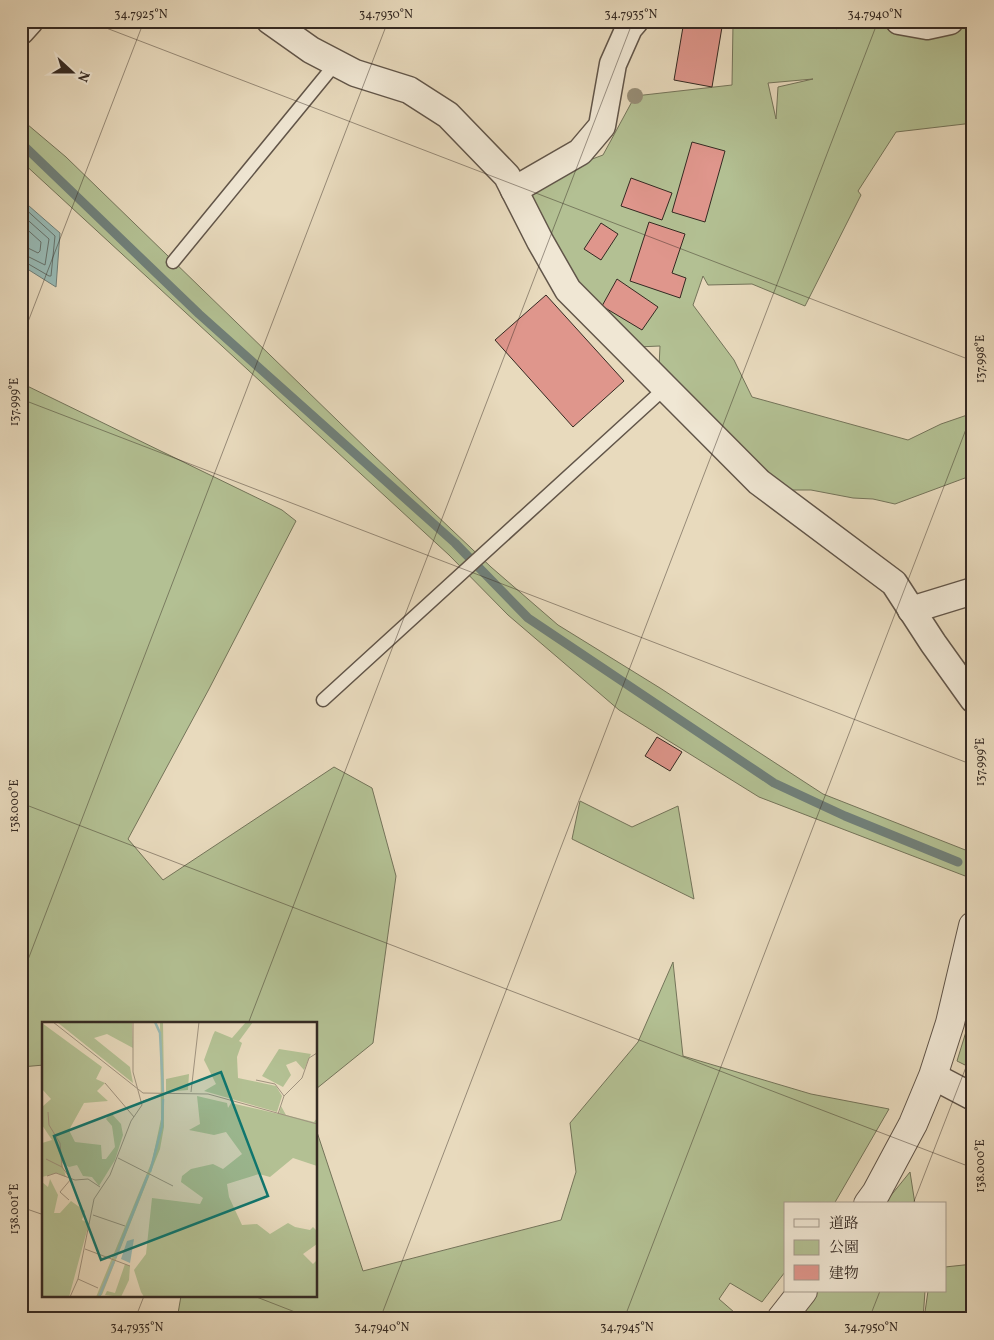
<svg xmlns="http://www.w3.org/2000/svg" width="994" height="1340" viewBox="0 0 994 1340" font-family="Vollkorn,'Noto Serif JP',serif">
<rect width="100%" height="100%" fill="#e8dabd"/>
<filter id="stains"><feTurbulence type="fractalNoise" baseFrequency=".004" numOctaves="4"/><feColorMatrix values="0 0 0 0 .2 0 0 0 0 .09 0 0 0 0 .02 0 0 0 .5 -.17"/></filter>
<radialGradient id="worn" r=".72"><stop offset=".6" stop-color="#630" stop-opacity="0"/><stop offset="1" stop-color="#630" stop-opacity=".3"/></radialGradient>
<g fill="#b3c093" stroke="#74745a" fill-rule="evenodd">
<path d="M735,21h103l-2,8 13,-8h124v102l-77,9 -38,59 3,4 -56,111 -53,-22 -44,1 -5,-9 -10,29 41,55 18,37 156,43 33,-16 32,-11v62l-78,29 -22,-5 -20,-1 -42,-8h-21l-79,-66 -52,-57 1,-21 -23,1 -64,-68 -48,-95 78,-29 32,-59 97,-11 1,-61zM813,79l-35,8 -2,32 -8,-36z"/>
<polygon points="21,119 66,157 373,455 491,567 558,625 660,688 823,794 973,853 973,879 759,797 619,710 508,615 449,555 21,161"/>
<polygon points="21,383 282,510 296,521 209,689 128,839 163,880 334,767 372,788 396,876 373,1043 316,1089 316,1024 44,1024 44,1065 21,1067"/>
<polygon points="580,801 632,827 678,806 694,899 572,839"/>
<polygon points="673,962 683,1056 811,1094 889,1109 834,1204 785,1204 785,1272 762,1302 730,1283 719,1299 742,1319 177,1319 181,1296 316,1296 316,1129 363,1271 561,1220 576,1172 570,1123 638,1042"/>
<polygon points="973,1009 973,1069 957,1061"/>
<polygon points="910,1172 915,1204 884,1204"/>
<polygon points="973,1264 973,1319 924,1319 928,1291 945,1291 945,1267"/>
<polygon points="812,1291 925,1291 923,1319 790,1319"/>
</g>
<polygon fill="#98bab5" stroke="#70807a" points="21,199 60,233 56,287 21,265"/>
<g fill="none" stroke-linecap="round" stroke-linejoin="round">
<g stroke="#66726c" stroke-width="1">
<polyline points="21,205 55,236 51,276 49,276 25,262 21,261"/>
<polyline points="21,214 49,239 45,265 27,256 21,255"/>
<polyline points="21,224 41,242 40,251 38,253 28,248 21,248"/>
</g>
<polyline stroke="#70807a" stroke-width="9" points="21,143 199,314 455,543 528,618 774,783 845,816 958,862"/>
</g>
<g fill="#df968c" stroke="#342922">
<polygon points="684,21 723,21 712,87 674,80"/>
<polygon points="692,142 725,151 705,222 672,212"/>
<polygon points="631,178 672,193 662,220 621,206"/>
<polygon points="649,222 685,234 672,273 686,278 680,298 630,281"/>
<polygon points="601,223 618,234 601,260 584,249"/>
<polygon points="617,279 658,307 642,330 602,306"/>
<polygon points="546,295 624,381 573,427 495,340"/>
<polygon points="973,657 973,676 965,662"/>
<polygon points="657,737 682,752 670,771 645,756"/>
</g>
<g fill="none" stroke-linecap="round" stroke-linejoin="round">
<g stroke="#615549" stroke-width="15">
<g id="service">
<polyline points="173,262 336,63"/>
<polyline points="323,700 665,388"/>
</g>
</g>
<g stroke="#615549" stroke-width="29">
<g id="minor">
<polyline points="270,21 311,50 355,73 409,90 448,115 507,176 540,241 568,290 759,482 894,583 933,643 973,699"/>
<polyline points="899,21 927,26 950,21"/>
<polyline points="21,31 30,21"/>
<polyline points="514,190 580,152 602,126 613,64 629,28 635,21"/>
<polyline points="911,610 973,591"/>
<polyline points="933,1076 973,1097"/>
</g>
</g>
<g stroke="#615549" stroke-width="30">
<g id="tertiary">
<polyline points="868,1204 876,1193 913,1124 933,1076 950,1023 973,926"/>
<polyline points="781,1319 803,1291"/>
</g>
</g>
<use href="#service" stroke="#f0e7d4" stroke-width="12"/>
<use href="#minor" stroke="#f0e7d4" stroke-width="26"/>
<use href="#tertiary" stroke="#f0e7d4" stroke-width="28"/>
</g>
<circle fill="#978e77" cx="635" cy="96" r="8"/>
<path fill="none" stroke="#342922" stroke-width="1" stroke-opacity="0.45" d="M88,21l885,340M21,340l123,-319M21,399l952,366M21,803l952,365M21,978l367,-957M248,1024l385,-1003M913,1204l60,-155M21,1207l23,8M254,1296l59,23M135,1319l9,-23M380,1319l498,-1298M624,1319l349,-908M869,1319l11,-28"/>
<g transform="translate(42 1022)">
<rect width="275" height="275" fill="#e8dabd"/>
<path d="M15,0h75l1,26 -26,-14 -13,4 36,29 3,16zM118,0h3l1,65v40l-4,22 -58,146 -6,2 56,-136 9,-42zM204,0h7l-14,19 3,2 -5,14 1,21 38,8 6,10 -5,16 -73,-21 12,-7 -12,-24 9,-25 2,-4 17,7zM0,1l60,44 -6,12 9,4 -8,8 11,10 -24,2 -15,27 6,12 26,3 1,14h4l9,-12 -3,-21 -6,-7 5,-6 10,11 2,11 -8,25 -16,26 -7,-9 -9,-1 -6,-11 -8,2 -7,-4 4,14 -9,-4 -15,4v-34l10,-3 -10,-15v-18l9,-8 -9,-10zM237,27l32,5 -7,16 -8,-9 -10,4 5,10 -8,12 -21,-11zM147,52l-1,16 -22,2v-13zM155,74l30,7 1,5 3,-5 48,11 2,-8 5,9 28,7 3,-4v48l-24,-8 -23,19 -11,-3 -32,10 2,13 13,28 15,-1 13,10 18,-11 7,4 15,3 3,-3 4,4v13l-14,10 10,10 4,-4v37h-173l-3,-5 -7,-22 12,-16 6,-56 48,6 3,-6 -22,-16 1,-6 9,-7 22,-5 10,5 19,-15 -16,-22 -12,3 -25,-5 11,-6zM8,157l8,16 -4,18h6l11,-12 14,10 -3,9 7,3 -20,74h-27v-115l6,5zM83,242l5,2 -1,14 -8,17 -16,-2 2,-4 8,2z" fill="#b3c093"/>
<path d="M92,217l-4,24 -9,-4 6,-18z" fill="#98bab5"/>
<path fill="none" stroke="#98bab5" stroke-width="2.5" d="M113,0l5,11 3,59M108,150l12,-46 1,-27M73,236l33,-83M57,275l15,-36"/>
<path fill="none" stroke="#a0937f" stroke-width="1" d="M11,0l90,71 65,1 109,30M214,58l19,4 9,12M63,61l29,34M149,70l8,-70M101,79l16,-5M6,90l1,13 11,18 2,24 8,11M236,92l6,-18 18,-18 7,-20 8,-5M76,136l55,28M4,137l16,8M5,154l9,-3 19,7 13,-1 12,8M27,178l-9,-8 11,-13M51,193l32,11M43,227l45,17M36,257l20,9M28,275l8,-18 16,-80 16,-24 21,-54 11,-16 -9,-33v-50"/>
<path fill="#0f766e" fill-opacity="0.15" stroke="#0f766e" stroke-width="2.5" d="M179,50l47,124 -167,64 -47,-124z"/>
<rect width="275" height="275" fill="none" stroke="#342922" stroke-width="2.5"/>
</g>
<rect width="994" height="1340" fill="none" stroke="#e8dabd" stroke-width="55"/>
<rect x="784" y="1202" width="162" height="90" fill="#f0e7d4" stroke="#a59b8d"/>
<rect x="794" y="1219" width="25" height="8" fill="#f0e7d4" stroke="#a59b8d"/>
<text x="829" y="1228" font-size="15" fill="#342922">道路</text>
<rect x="794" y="1240" width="25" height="15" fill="#b3c093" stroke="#a59b8d"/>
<text x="829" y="1252" font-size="15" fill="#342922">公園</text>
<rect x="794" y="1265" width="25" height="15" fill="#df968c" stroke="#a59b8d"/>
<text x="829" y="1278" font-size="15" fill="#342922">建物</text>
<g transform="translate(72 72) rotate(111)" stroke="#f0e7d4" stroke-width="4" paint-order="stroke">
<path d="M0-4L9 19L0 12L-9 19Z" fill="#342922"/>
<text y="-8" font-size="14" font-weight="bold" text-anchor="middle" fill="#342922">N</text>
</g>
<rect x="28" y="28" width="938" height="1284" fill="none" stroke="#342922" stroke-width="2"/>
<g font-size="12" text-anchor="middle" fill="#342922">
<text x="141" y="18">34.7925°N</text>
<text x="386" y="18">34.7930°N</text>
<text x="631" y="18">34.7935°N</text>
<text x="875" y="18">34.7940°N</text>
<text transform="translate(980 359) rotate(-90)" y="4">137.998°E</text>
<text transform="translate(14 402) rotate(-90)" y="4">137.999°E</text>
<text transform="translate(980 762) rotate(-90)" y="4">137.999°E</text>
<text transform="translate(14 806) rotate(-90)" y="4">138.000°E</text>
<text transform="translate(980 1166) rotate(-90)" y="4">138.000°E</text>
<text transform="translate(14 1209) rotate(-90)" y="4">138.001°E</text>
<text x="137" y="1331">34.7935°N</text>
<text x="382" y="1331">34.7940°N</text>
<text x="627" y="1331">34.7945°N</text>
<text x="871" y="1331">34.7950°N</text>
</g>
<rect width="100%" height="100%" filter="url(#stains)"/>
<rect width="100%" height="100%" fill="url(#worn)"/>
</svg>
